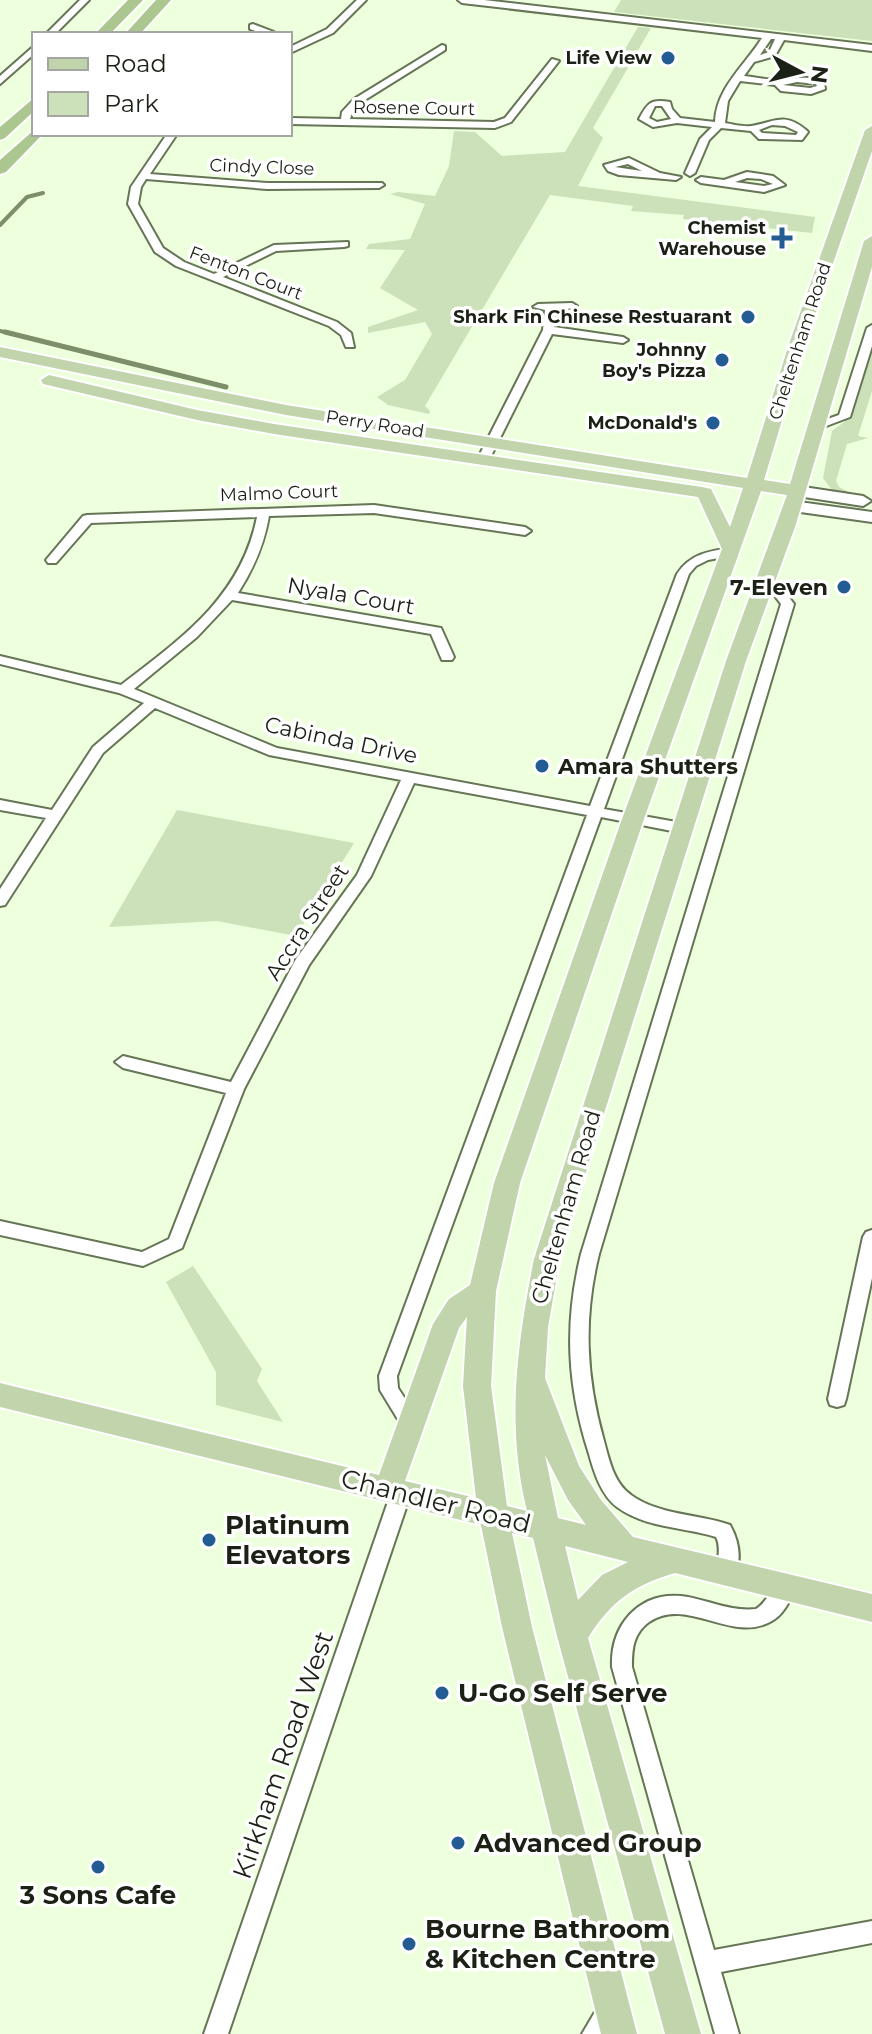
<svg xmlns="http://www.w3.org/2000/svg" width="872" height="2034" viewBox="0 0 872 2034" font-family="Montserrat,sans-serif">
<rect width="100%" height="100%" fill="#edffdc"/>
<g fill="#cce0ba">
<polygon points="621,0 872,0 872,41 614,12"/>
<polygon points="638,27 651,28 593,128 603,138 578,186 815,217 812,233 683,219 684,215 631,211 633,206 550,195 425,406 430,411 429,414 388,405 377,397 405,380 432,334 425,322 368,333 368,327 418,310 380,288 405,250 366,249 369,244 410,239 425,204 390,194 398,192 435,196 449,166 454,131 475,132 502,156 565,152"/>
<polygon points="872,350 872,391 858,436 868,438 847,444 836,481 839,487 849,492 847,494 832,490 823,478 832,431 852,416"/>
<polygon points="177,810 354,843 296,936 217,921 109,927"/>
<polygon points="193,1266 262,1369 257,1381 283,1422 216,1405 216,1372 166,1282"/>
</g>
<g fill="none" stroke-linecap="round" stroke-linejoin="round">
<g stroke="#7c8e6a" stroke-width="4">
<polyline points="0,225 27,197 43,193"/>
<polyline points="0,331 14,334"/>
</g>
<polyline stroke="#7c8e6a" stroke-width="5" points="5,332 226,387"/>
<g stroke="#657556" stroke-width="4">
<g id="minor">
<polygon points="80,0 89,0 55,34 46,34"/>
<polygon points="357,0 366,0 333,33 290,53 290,47 327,29"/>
<path d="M458,0h26l388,45v6l-88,-11 -9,16 -21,6 -10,14c10,1 23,4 33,4 17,0 31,-6 47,2l1,7 -14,5 -30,-3 -6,-6 -35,-4 -12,20 -3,22c7,1 18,4 26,3 22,-3 33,-15 55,4l2,2 -6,8 -43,-1 -8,-8 -30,-3 -12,12 -14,33 -5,3 -5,-3 15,-34 12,-12 -35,-4 -24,4 -14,-8c9,-17 12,-20 31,-17l2,7 8,9 35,4c1,-34 31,-58 47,-84l-300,-35zM771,39h4l-6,13 -9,3zM797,82l19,2 1,2 -7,2 -27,-3zM655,106h7l9,13 -14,3 -8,-4zM772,125l13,1 13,6 -2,3 -34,-2 -3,-3z"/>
<polygon points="253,24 274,32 275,34 263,34 250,29 250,25"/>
<polygon points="442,45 445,46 445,50 360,103 352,113 350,119 494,122 505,118 552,59 559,61 511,122 495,128 290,124 290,118 341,119 342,112 354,99"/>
<polygon points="34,46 34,54 0,84 0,76"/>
<polygon points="167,134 177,134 150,174 267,183 382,183 384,185 379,188 267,189 146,179 141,187 138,204 163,248 184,262 214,274 274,245 348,242 348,246 344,247 276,251 223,277 337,322 351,333 354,347 346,347 341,335 329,326 176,266 155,252 128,204 131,187"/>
<path d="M629,158l31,15 21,4 -5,3 -57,-5 -11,-4 -4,-6zM628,164l14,7 -27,-4z"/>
<path d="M747,172l26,4 12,9 -21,7 -63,-9 -5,-3 5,-3 23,3zM747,178l14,1 12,5 -9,2 -29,-4z"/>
<polygon points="572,303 577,306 576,308 556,310 554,327 623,337 628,340 623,343 552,334 489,460 487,463 479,463 477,460 543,330 545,310 533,307 538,304"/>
<polygon points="872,325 872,346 850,417 821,428 813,428 813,424 839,415 867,328"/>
<path d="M374,505l151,22 6,4 -6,4 -151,-22 -105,3c-5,29 -15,52 -31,77l203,35 13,29 -2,3h-10l-11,-26 -199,-34 -35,37 -63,52 143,59 313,58 87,-232c13,-20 32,-23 54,-26l6,4 -2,3 -27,5 -12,6 -7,8 -85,235 78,14 7,5 -7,5 -81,-16 -204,559 1,12 24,37 -3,6 -7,2 -7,-2 -25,-41 -1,-14 208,-561 -173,-32 -43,93 -62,89 -65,124 -62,159 -39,18 -143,-31v-14l142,31 27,-13 57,-146 -103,-25 -8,-6 8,-6 108,26 65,-123 61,-84 44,-95 -132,-25 -114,-47 -52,45 -98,152 -5,1v-17l46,-71 -46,-8v-10l52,10 41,-63 51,-44 -25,-10 -119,-29v-8l121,29c61,-47 120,-88 136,-168l-166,6 -35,40h-8l-2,-3 37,-44 4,-1z"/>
<path d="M768,575l5,1 21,28 -195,650c-16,65 -13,123 5,187 5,19 10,42 27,54 27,20 68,19 99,30 9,16 12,35 4,53l-7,3 -7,-3c-6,-13 3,-28 -4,-41 -32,-10 -71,-9 -99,-30 -16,-12 -23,-35 -28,-53 -22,-68 -25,-131 -8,-200l200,-650 -19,-25z"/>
<polygon points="872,1230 872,1278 846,1399 844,1405 837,1407 830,1405 828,1399 863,1237 866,1232"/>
<polygon points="401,1485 408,1487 411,1493 228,2034 204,2034 391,1493 394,1487"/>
<path d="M786,1578l7,3 3,6c-6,13 -12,28 -26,35 -40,21 -83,-26 -121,0 -16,12 -17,27 -17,45l82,283 158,-29v22l-151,29 18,62h-24l-103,-367c-2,-41 26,-75 69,-71 26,3 48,16 75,13 13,-8 17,-26 30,-31z"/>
<polygon points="610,1996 618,2000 622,2008 607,2034 582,2034 602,2000"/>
</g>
</g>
<g stroke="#657556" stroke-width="4">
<g id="secondary">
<polygon points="797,486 863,496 871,501 863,506 791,495 789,491"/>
<polygon points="792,501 872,512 872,522 786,510 784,506"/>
</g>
</g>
<g stroke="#fff" stroke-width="4">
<path id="primary" d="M872,126v25l-67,193 -41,136 26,4 74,-243 8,-5v31l-76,257 -50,137 -154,491 -32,107 -12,68 -3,51 34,88 22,34 32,37 239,57v28l-197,-49c-41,12 -64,28 -87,65l113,396h-36l-108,-398 -24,-98 -21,-5 20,94 105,407h-36l-99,-407 -21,-102 -481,-118v-24l379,92 54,-151 16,-25 21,-14 24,-102 128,-364 100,-270 -24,-52 -424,-63 -77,-14 -154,-36 -2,-4 8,-5 148,35 77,14 428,63 9,2 19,38 13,-39 -457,-73 -286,-58v-10l286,58 461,73 42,-134 76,-214zM761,491l26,4 -61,166 -192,598c-17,85 -28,167 -7,252l-20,-5 -16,-120 5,-95 24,-108 124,-364zM467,1317l-4,69 13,112 -71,-17 54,-153zM545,1455l23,45 18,25 -28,-7zM565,1546l63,16 -26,13 -24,25z"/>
</g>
<g stroke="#fff" stroke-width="4">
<g id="trunk">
<polygon points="128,0 143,0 110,34 95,34"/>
<polygon points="156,0 171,0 140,34 125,34"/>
<polygon points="34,98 34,111 5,138 0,140 0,127"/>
<polygon points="34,130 34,134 43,134 40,137 6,172 0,174 0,160"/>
</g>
</g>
<use href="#minor" fill="#fff" fill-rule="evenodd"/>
<use href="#secondary" fill="#fff" fill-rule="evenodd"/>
<use href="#primary" fill="#c1d4ac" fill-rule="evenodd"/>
<use href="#trunk" fill="#acc690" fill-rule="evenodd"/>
</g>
<g fill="#235b93" stroke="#fff" stroke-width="3">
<circle cx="668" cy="58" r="8"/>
<path d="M778 226h8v8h8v8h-8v8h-8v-8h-8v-8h8z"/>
<circle cx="748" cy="317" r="8"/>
<circle cx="722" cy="360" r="8"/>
<circle cx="713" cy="423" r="8"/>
<circle cx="844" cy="587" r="8"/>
<circle cx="542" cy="766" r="8"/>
<circle cx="209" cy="1540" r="8"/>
<circle cx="442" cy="1693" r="8"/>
<circle cx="458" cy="1843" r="8"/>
<circle cx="98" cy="1867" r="8"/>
<circle cx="409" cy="1944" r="8"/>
</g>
<g text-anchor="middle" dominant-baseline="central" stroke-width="7" stroke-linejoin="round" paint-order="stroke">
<g font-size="18" font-weight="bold" fill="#1b2115" stroke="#fff" text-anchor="end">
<text x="652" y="58">Life View</text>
<text x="766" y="228">Chemist<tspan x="766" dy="21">Warehouse</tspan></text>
<text x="732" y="317">Shark Fin Chinese Restuarant</text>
<text x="706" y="350">Johnny<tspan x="706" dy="21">Boy's Pizza</tspan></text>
<text x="697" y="423">McDonald's</text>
</g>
<g font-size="18" fill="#1b2115" stroke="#fff">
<text transform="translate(414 108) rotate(1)">Rosene Court</text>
<text transform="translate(262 167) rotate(2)">Cindy Close</text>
<text transform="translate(246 273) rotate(21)">Fenton Court</text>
<text transform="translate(800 341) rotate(-72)">Cheltenham Road</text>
<text transform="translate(375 424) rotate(9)">Perry Road</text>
<text transform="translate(279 493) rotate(-2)">Malmo Court</text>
</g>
<g font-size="22" font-weight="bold" fill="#1b2115" stroke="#fff" text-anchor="end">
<text x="828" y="587">7-Eleven</text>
<text x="558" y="766" text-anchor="start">Amara Shutters</text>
</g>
<g font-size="22" fill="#1b2115" stroke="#fff">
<text transform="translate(351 596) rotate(10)">Nyala Court</text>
<text transform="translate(341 740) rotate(12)">Cabinda Drive</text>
<text transform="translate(307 922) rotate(-57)">Accra Street</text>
<text transform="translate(566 1207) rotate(-74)">Cheltenham Road</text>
</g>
<g font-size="26" fill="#1b2115" stroke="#fff">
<text transform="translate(436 1501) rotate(14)">Chandler Road</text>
<text transform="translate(283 1755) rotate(-71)">Kirkham Road West</text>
</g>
<g font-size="26" font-weight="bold" fill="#1b2115" stroke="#fff" text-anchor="start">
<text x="225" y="1525">Platinum<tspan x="225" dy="30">Elevators</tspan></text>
<text x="458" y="1693">U-Go Self Serve</text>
<text x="474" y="1843">Advanced Group</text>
<text x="98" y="1895" text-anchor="middle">3 Sons Cafe</text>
<text x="425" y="1929">Bourne Bathroom<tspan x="425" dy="30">&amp; Kitchen Centre</tspan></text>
</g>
</g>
<rect x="32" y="32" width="260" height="104" fill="#ffffff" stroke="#a4a6a1" stroke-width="2"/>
<rect x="48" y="58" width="40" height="12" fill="#c1d4ac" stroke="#a4a6a1" stroke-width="2"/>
<text x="104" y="72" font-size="24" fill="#1b2115">Road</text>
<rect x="48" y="92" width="40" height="24" fill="#cce0ba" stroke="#a4a6a1" stroke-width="2"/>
<text x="104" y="112" font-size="24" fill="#1b2115">Park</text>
<g transform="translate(800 72) rotate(97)" stroke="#ffffff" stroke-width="6" paint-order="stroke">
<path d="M0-6L14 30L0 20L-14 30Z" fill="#1b2115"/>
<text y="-12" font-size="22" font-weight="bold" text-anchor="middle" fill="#1b2115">N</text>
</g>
</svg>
